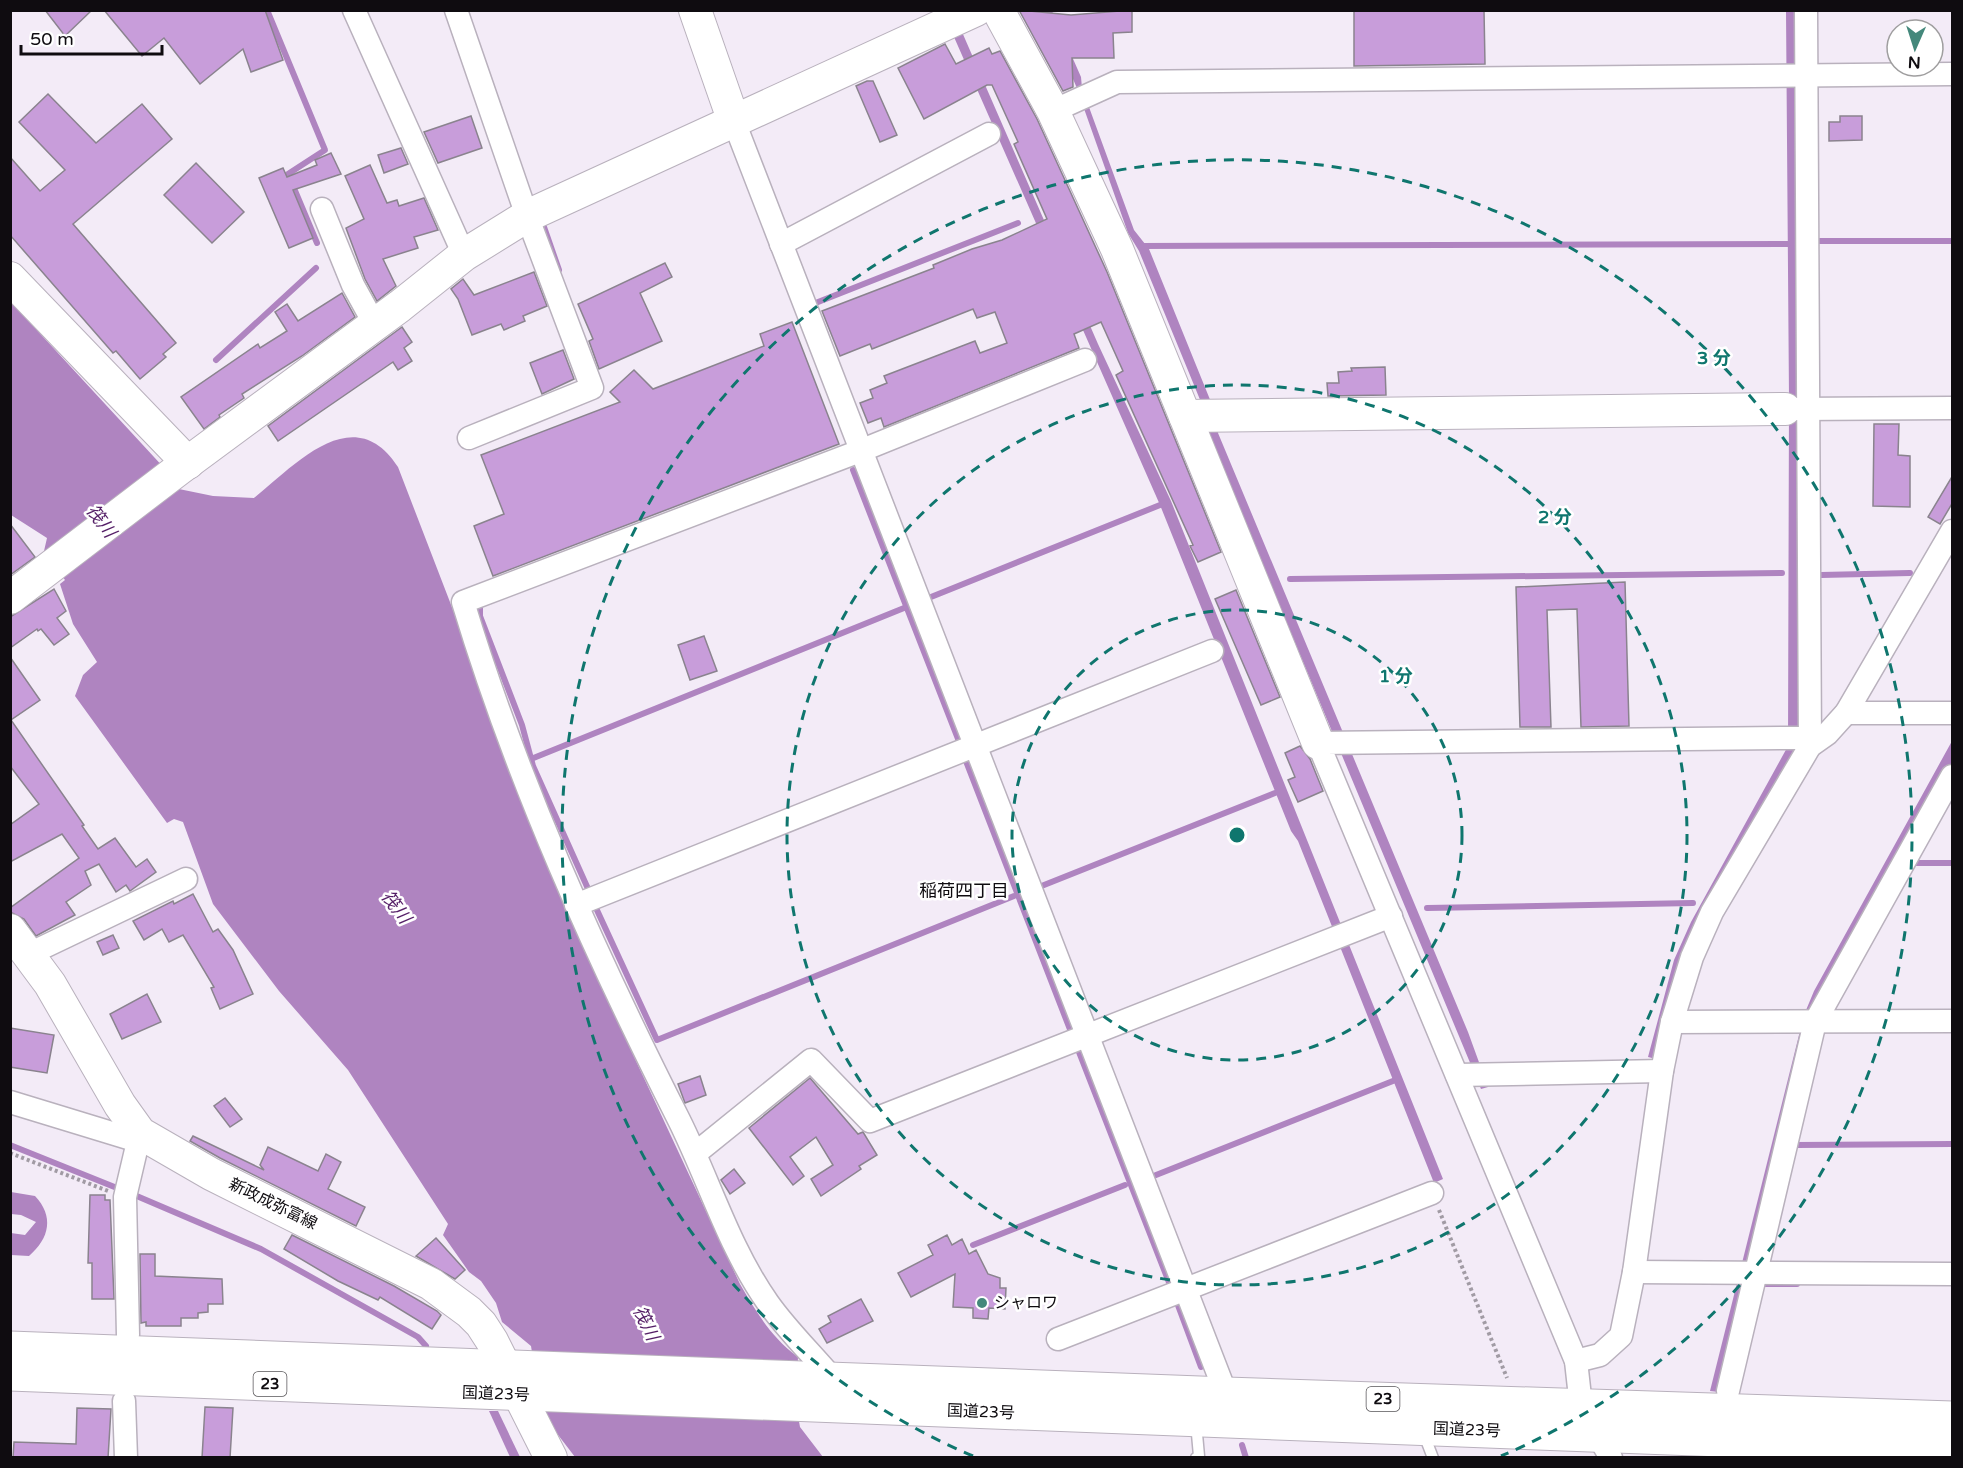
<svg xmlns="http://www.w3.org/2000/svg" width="1963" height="1468" viewBox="0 0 1963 1468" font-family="'Varela Round','Noto Sans JP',sans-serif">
<rect width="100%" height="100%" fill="#f3ebf7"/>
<g fill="#af84c0">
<polygon points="1044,11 1052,11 1081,77 1082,88 1134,230 1149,249 1213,407 1218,433 1468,1032 1488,1087 1481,1089 1208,434 1203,407 1139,251 1128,233 1076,86"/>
<polygon points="1786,11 1798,11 1800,745 1656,1059 1648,1057 1674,960 1691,922 1788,746 1789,399"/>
<polygon points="962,32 1098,344 1171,501 1443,1179 1434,1183 1298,841 1291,831 1160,505 954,37"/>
<path d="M10,301l156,169 8,18 39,8 41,2c42,-34 100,-99 144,-31l184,478 158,339c17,29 31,53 58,73l-2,48 4,22 23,30h-248l-33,-43 -11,-68 -29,-24 -6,-19 -15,-22 -12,-9 -26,-37 5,-11 -100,-154 -69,-79 -66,-87 -30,-82 -9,-3 -7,4 -92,-127 8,-21 14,-13 -24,-38 -13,-40 5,-4 -21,-29 3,-13 -36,-23z"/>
<polygon points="1952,741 1952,762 1815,1006 1719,1392 1710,1391 1804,1015 1814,991"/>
<path d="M11,1192l24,4c19,20 15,42 -6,60l-18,-1v-22l14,2 11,-13 -15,-7 -10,-1z"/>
<polygon points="489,1411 498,1411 520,1457 510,1457"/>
</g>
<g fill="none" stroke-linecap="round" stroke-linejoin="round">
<g stroke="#af84c0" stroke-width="6">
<polyline points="267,10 325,150 288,174 317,243"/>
<polyline points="544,227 559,270"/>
<polyline points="1818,241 1952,241"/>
<polyline points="1141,246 1788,244"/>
<polyline points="814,306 813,304 1018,223"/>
<polyline points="216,360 316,268"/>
<polyline points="853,470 960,744"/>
<polyline points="1821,575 1910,573"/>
<polyline points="1290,579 1782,573"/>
<polyline points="926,599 1165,503"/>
<polyline points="480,608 480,616 522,725 533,766 589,891"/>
<polyline points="964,756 1071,1032"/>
<polyline points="531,759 904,608"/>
<polyline points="1910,863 1952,863"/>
<polyline points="1039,887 1275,793"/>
<polyline points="596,908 657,1040 1014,896"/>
<polyline points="1427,908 1693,903"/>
<polyline points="1077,1047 1170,1285"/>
<polyline points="10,1145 122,1190"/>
<polyline points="1796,1145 1952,1144"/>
<polyline points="1151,1177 1398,1079"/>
<polyline points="132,1194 261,1249 418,1337 426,1346"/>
<polyline points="973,1245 1125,1185"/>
<polyline points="1764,1284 1797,1284"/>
<polyline points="1176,1300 1201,1367"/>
<polyline points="1242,1445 1246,1458"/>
</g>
</g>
<g fill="#c89dda" stroke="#8a838e" stroke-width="1.5">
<polygon points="45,10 92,10 65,36"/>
<polygon points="104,10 265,10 283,60 251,72 243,49 200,84 164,38 142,56"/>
<polygon points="1019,10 1071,15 1132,10 1132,32 1113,33 1114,58 1072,58 1073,87 1063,91"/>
<polygon points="1354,10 1484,10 1485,64 1354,66"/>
<polygon points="945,44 956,64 989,48 992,54 1000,51 1037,119 1107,272 1221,552 1198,562 1190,546 1193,545 1116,375 1123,371 1101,322 1074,334 1079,348 884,427 881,418 868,423 860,403 873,398 870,390 887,383 884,376 975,341 980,353 1007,343 995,312 977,318 973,309 872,349 870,344 840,356 822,311 934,268 933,265 972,249 1002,240 1047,219 1014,144 1018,142 992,85 987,85 924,119 898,68"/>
<polygon points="867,81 873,81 897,135 880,142 856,86"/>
<polygon points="48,94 96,143 142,104 172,139 73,224 176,343 163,354 166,357 140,379 116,351 113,353 10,235 10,157 40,191 65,170 19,122"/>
<polygon points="471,116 482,148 438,163 424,132"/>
<polygon points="1840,116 1862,116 1862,140 1829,141 1829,122 1840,122"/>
<polygon points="401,148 408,164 384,173 378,155"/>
<polygon points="331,153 341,174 293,190 313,238 289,248 259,178 283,168 287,177 317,165 315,160"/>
<polygon points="196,163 244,212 212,243 164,195"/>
<polygon points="370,165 387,203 397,200 399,206 424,198 438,230 414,237 418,248 383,259 396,286 377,301 365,279 346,228 364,219 345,176"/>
<polygon points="665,263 672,277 640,293 662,341 599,369 589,341 593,339 578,304"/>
<polygon points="534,272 547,306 523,316 525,321 504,330 501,324 472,335 458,299 451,289 463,279 474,295"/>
<polygon points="342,293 355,317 302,356 242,394 244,398 219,415 220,417 204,429 181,397 258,344 260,348 287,331 275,312 287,304 298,321"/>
<polygon points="792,322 839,444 493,576 474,526 504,514 481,455 620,402 610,392 634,370 653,389 764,346 760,334"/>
<polygon points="402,327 412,342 404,348 412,361 398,370 393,362 278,441 268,426"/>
<polygon points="563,350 574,379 542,394 530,363"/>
<polygon points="1385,367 1386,395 1328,396 1327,383 1339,383 1338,372 1352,371 1351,368"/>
<polygon points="1874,424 1899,424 1898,455 1910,456 1910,507 1873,506"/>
<polygon points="1953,475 1953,502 1940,524 1928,517"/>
<polygon points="10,524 35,557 10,575"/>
<polygon points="1625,582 1629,726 1581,727 1577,609 1547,610 1551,727 1520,727 1516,587"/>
<polygon points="54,589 66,611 57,618 69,634 54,645 41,629 38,631 37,629 10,648 10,617"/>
<polygon points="1236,590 1280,697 1261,705 1215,599"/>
<polygon points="704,636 717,671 690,680 678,645"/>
<polygon points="10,657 40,700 11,720 84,825 82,826 98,849 115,838 136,867 147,859 156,872 130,891 126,885 116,892 99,864 85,871 91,885 66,902 75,915 36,936 24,919 10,912 10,908 79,858 62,834 10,862 10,825 39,804 10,766"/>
<polygon points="1300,746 1310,759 1323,791 1298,802 1288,780 1295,777 1285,753"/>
<polygon points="193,894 213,932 218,929 233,950 253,994 220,1009 211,988 214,987 183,935 169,942 162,929 144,940 133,921 173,901 174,904"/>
<polygon points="113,935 119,948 103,955 97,942"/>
<polygon points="147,994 161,1022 122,1039 110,1014"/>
<polygon points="10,1028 54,1035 47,1073 10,1067"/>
<polygon points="700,1076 706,1095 685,1103 678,1084"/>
<polygon points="810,1078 858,1134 863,1132 877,1155 859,1166 861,1169 821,1196 811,1179 833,1165 816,1137 790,1157 804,1176 793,1185 749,1128"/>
<polygon points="225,1098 242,1119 230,1127 214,1106"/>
<polygon points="193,1136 264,1170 260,1165 268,1147 318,1171 326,1154 341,1162 328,1189 365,1207 356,1226 220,1158 190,1141"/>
<polygon points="734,1169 745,1183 730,1194 721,1180"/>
<polygon points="90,1195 105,1195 105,1200 110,1200 114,1299 92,1299 92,1263 88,1263"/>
<polygon points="292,1235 394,1286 437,1311 441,1315 432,1329 380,1297 378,1300 338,1281 284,1249"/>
<polygon points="947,1235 952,1245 962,1239 969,1254 976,1250 988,1274 1000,1278 1000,1288 1006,1288 1005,1309 989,1308 988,1319 973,1318 973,1308 953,1307 955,1274 911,1297 898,1273 933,1255 928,1245"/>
<polygon points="436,1238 465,1270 455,1279 416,1256"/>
<polygon points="140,1254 155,1254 155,1276 222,1279 223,1304 208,1304 208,1312 198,1313 198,1318 181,1318 181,1326 146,1326 146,1322 141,1323"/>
<polygon points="861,1299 873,1321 827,1343 819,1329 831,1322 828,1316"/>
<polygon points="205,1407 233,1408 230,1458 202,1458"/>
<polygon points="77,1408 111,1409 108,1458 13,1458 14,1442 76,1444"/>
</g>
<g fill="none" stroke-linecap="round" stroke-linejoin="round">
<g stroke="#b9b1bd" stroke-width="13">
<g id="lane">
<polyline points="1196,1423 1199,1456 1196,1458"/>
<polyline points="1423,1432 1433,1458"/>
</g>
</g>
<g stroke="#b9b1bd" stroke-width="25">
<g id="street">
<polyline points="354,10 464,255"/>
<polyline points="456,10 527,216 592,388 469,438"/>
<polyline points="1806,10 1810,746"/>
<polyline points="1053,111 1117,82 1952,74"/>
<polyline points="733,119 1226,1394"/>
<polyline points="322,209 353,285 375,325"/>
<polyline points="781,244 989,134"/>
<polyline points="1795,409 1952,408"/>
<polyline points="1846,713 1952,713"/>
<polyline points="576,905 1212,651"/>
<polyline points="27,955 186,879"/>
<polyline points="1672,1022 1952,1021"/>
<polyline points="1457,1075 1662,1071"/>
<polyline points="10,1102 128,1138 140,1133"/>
<polyline points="696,1153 811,1060 870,1121 1391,916"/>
<polyline points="1634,1272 1952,1274"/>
<polyline points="128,1335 125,1197 140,1133"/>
<polyline points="1058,1339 1432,1193"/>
<polyline points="1576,1361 1600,1355 1621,1336 1634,1272 1662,1071 1672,1022 1692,957 1712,912 1810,746 1827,734 1846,713 1952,531"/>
<path d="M833,1379c-21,-25 -46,-49 -65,-76 -39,-55 -59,-123 -89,-183 -84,-166 -162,-339 -216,-518l397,-151 225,-91"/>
<polyline points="1728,1391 1815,1022 1952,776"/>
<polyline points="124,1401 126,1458"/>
<polyline points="1611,1458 1581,1406 1576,1361 1318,743 1787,738 1802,738 1810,746"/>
</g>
</g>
<g stroke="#b9b1bd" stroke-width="34">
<g id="secondary">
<polyline points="695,10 733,119"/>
<polyline points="998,10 1053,111 1117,249 1318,743"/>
<polyline points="10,278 188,463"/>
<polyline points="1185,416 1785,409"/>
<polyline points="10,598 179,469 400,306 464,255 527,216 976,10"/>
<polyline points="10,930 50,984 120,1105 140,1133 211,1174 431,1284 469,1312 481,1324 492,1341 551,1458"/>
</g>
</g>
<g stroke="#b9b1bd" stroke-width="35">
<g id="highway">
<polyline points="10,1348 1226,1394 1952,1418"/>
<polyline points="10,1374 1952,1449"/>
</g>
</g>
<g stroke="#a19ba4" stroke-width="4" stroke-dasharray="3 3" stroke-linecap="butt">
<polyline points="10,1153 108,1191"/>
<polyline points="1439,1210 1507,1378"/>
</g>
<use href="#lane" stroke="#fff" stroke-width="10"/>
<use href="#street" stroke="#fff" stroke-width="22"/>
<use href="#secondary" stroke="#fff" stroke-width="32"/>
<use href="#highway" stroke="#fff" stroke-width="33"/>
</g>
<g fill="none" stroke="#0f766e" stroke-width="3" stroke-dasharray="10 8">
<circle cx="1237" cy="835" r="225"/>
<circle cx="1237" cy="835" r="450"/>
<path d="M973 1456A675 675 0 1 1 1501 1456"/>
</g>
<circle fill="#44887b" stroke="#fff" stroke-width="2" cx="982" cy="1303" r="6"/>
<g text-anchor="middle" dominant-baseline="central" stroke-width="5" stroke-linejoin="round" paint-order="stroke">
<g fill="#fff" stroke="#575558" stroke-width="1.5">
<rect x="253.5" y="1372" width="33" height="24" rx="4.5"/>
<rect x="1366.5" y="1387" width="33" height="24" rx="4.5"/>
</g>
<g font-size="15" font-weight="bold" fill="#0f0c10">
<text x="270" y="1384">23</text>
<text x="1383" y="1399">23</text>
</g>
<g font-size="16" fill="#0f0c10" stroke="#fff">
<text transform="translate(273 1204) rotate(26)">新政成弥富線</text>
<text transform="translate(496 1394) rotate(2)">国道23号</text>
<text transform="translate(981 1412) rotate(2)">国道23号</text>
<text transform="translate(1467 1430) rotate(2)">国道23号</text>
</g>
<g font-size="16" fill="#0f0c10" stroke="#fff" text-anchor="start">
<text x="994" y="1303">シャロワ</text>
</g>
<g font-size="18" font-style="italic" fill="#541e66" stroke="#fff">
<text transform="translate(101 521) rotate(53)">筏川</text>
<text transform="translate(396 907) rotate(53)">筏川</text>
<text transform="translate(646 1323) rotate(64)">筏川</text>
</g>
<g font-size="18" fill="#0f0c10" stroke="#fff">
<text x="964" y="891">稲荷四丁目</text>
</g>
</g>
<circle cx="1237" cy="835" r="9" fill="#0f766e" stroke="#fff" stroke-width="3"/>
<g font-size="18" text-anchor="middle" font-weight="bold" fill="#0f766e" stroke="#fff" stroke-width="5" stroke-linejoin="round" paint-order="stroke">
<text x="1714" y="364">3 分</text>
<text x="1555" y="523">2 分</text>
<text x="1396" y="682">1 分</text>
</g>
<rect width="1963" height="1468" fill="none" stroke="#0f0c10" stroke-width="24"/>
<g transform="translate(1915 48) rotate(183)"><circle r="28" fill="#ffffff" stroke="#9f9e9f" stroke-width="1.5"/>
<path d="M0-4.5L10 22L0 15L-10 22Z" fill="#44887b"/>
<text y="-9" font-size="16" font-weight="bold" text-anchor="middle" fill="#0f0c10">N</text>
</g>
<path d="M21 45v9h141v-9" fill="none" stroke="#0f0c10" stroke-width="3"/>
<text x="30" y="45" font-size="18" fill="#0f0c10" stroke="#ffffff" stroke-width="4.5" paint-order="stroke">50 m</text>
</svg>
